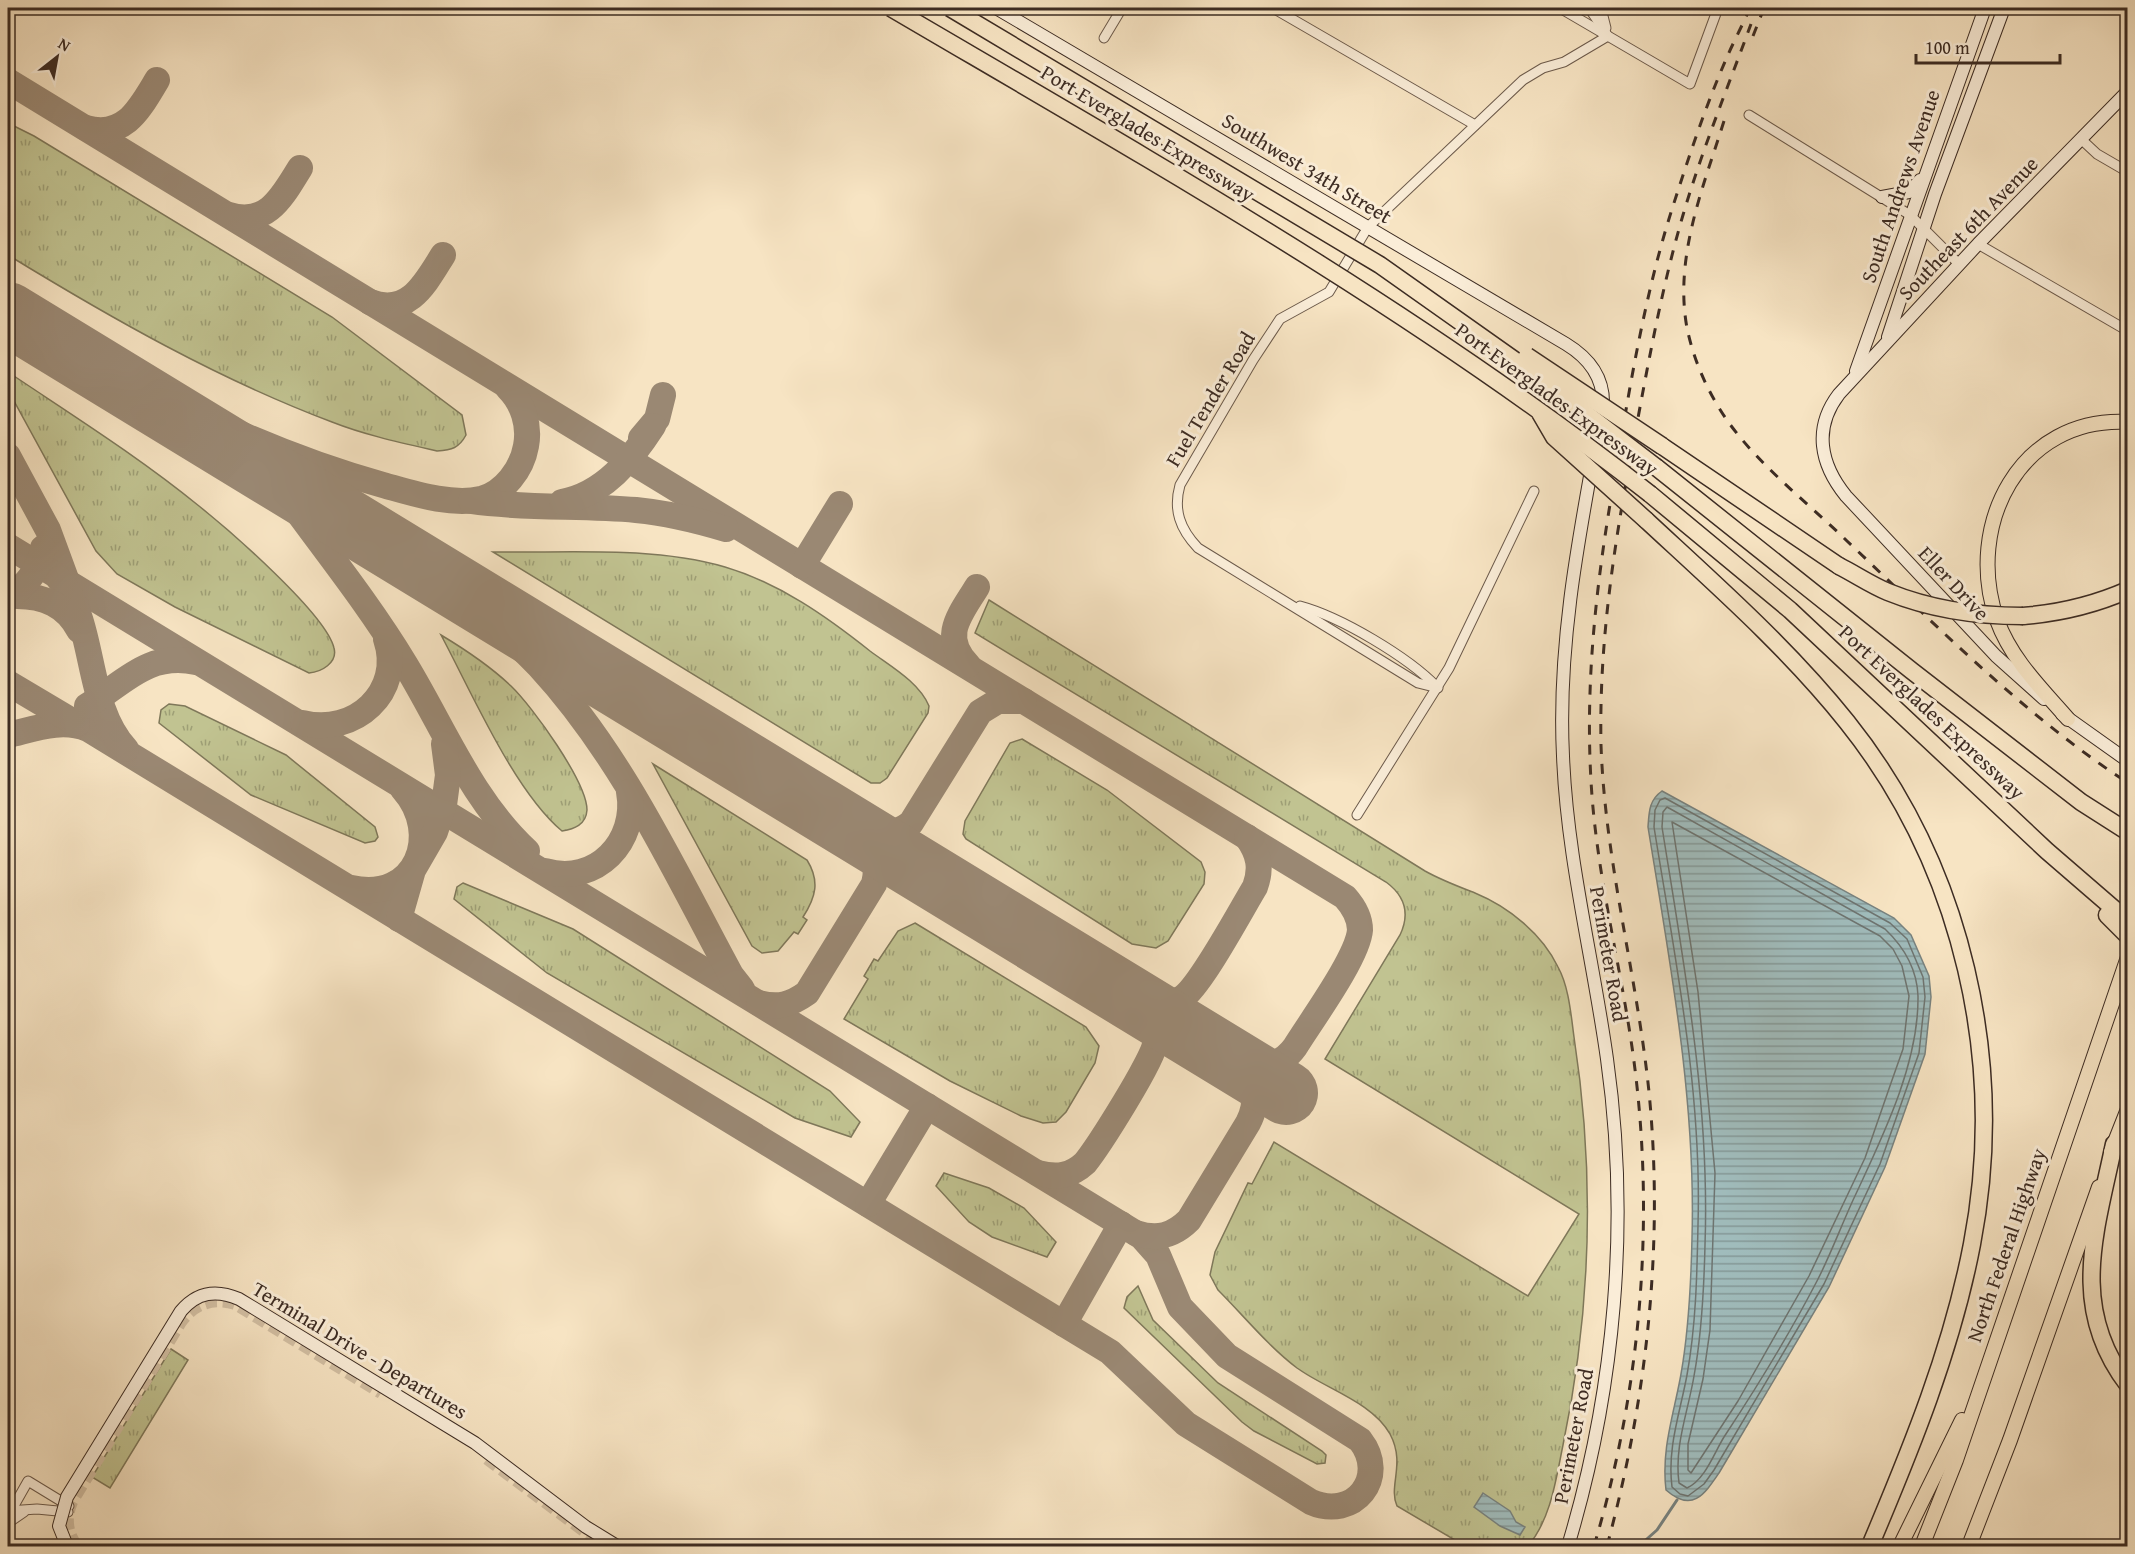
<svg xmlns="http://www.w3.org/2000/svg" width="2135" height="1554" viewBox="0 0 2135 1554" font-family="'Gentium Book Plus',serif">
<defs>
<pattern id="grass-tufts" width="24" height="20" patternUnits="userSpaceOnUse" patternTransform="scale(1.5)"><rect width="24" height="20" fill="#c1c391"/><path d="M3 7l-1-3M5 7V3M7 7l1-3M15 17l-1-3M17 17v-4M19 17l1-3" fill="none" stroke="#9e9f76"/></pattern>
<pattern id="water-rules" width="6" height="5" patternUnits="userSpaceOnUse" patternTransform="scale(1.5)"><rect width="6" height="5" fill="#a0bcbc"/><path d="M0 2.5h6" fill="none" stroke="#849998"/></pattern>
</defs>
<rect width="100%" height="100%" fill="#f7e4c3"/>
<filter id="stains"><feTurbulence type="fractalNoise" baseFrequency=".00333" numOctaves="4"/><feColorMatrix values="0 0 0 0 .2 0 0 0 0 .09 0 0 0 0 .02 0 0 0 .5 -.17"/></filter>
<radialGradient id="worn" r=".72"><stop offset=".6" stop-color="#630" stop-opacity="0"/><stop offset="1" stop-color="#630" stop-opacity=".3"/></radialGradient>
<g fill="url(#grass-tufts)" stroke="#7f785a" stroke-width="1.5">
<path d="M8,123l26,13 298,181 130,98 4,20c-7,13 -14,15 -29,16 -35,-8 -72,-16 -105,-29 -114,-43 -221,-104 -324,-167z"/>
<path d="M8,372c64,43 131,85 191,134 30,24 127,108 135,142 4,15 -13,24 -25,25l-134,-66 -58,-33 -21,-23 -88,-161z"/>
<path d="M493,552c77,1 158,-6 232,15 54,16 101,49 145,84 20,15 49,31 59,55l-1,7 -41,65 -7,5h-9z"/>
<path d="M989,600l436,271c16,9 32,15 50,22 34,14 67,41 83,74 11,20 13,48 16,70 21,136 17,274 -11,408 -7,34 -12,74 -35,101h-63l-68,-40c-9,-20 9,-42 -7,-72 -18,-32 -64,-45 -93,-66 -29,-22 -53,-52 -79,-78l-8,-15 5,-23 33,-69 4,1 22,-42 254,154 51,-82 -254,-155 75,-124c10,-21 5,-39 -14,-53l-411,-249z"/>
<path d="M441,635c25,15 49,31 70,51 21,20 76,96 76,124 -1,15 -13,19 -25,21 -48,-40 -91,-140 -121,-196z"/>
<polygon points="169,704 185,706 286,755 375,827 378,837 375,841 365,843 251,795 159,723 161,710"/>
<polygon points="1022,739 1107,790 1201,862 1205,872 1204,884 1168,941 1156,948 1132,944 966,839 963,834 965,821 1010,743"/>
<path d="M653,764l154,96c13,21 9,37 -4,57l4,3 -9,14 -4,-2 -16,19 -16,2 -10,-7z"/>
<polygon points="463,883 573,929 830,1091 860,1122 851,1137 795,1118 547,973 454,899 457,887"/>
<polygon points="915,923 1086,1027 1099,1046 1095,1063 1066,1112 1056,1122 1043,1123 1021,1116 950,1081 844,1019 868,979 864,976 874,959 878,961 898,931"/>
<polygon points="944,1173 989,1188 1024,1208 1056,1242 1047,1257 992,1237 969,1222 936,1186"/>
<polygon points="1138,1286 1153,1320 1218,1383 1322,1451 1326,1455 1325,1463 1317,1464 1254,1431 1242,1422 1124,1308 1127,1297"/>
<polygon points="171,1349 188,1360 110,1488 92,1477"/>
</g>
<g fill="url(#water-rules)" stroke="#78827f" stroke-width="1.5">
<path d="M1662,791l232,127 17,17 18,41 2,21 -6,57 -40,113 -56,120 -110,186c-15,22 -27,40 -53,17 -5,-41 8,-76 15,-116 8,-45 10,-90 11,-136 4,-138 -22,-275 -44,-411 1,-15 1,-27 14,-36z"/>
<polygon points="1483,1493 1510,1511 1516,1522 1525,1527 1520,1535 1500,1526 1474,1507"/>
</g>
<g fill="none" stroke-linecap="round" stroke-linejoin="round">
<g stroke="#6e7470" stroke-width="1.5">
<path d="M1665,798l225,125 17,16 16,38 2,20 -6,56 -39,111 -56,120 -110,186 -10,14 -16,12 -8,-2 -8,-7c-5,-39 8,-74 15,-112 9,-50 10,-100 11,-150 4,-134 -23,-267 -44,-398l1,-17 5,-10z"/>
<path d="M1667,807l218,122c19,18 32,40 33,67 1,68 -36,142 -64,202 -13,28 -23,56 -37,83 -28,54 -60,106 -93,156 -10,16 -19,43 -37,51l-8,-5c-5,-37 9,-71 15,-107 8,-43 10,-87 11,-131 5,-141 -21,-280 -43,-418l1,-15z"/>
<polygon points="1672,822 1880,936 1893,949 1902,966 1909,996 1903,1049 1891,1083 1865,1158 1809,1276 1738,1401 1691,1473 1688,1470 1688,1444 1703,1379 1710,1330 1715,1173 1698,992"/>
</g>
<polyline stroke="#78827f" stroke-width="3" points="1639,1546 1657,1530 1677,1500"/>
<g stroke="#9a8873" stroke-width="26">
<path d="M8,81l1337,816c8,9 15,20 15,33 -2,27 -49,91 -65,117 -15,21 -35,21 -59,16"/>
<path d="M86,128c39,11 54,-20 71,-48"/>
<path d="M229,215c39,12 54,-20 71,-47"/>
<path d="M370,302c39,15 56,-20 73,-47"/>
<path d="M46,337c112,59 214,114 337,148 29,8 68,21 98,14 23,-6 41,-30 45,-53 4,-21 -3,-43 -18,-58"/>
<polyline points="641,438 657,419 663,395"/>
<polyline points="8,456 48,530 69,587"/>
<path d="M269,473c45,63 96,125 136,191 39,64 66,135 122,187"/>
<path d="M471,501c55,8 110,4 165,9 31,3 60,10 90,19"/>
<path d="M562,502c42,-8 69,-42 91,-76"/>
<path d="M8,546l1134,691 16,18 22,52 47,49 133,84c29,37 -6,81 -49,62l-125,-78 -76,-72 -1022,-623c-26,-11 -54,0 -80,6"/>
<path d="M409,559c46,33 91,66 130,107 83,90 134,202 192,309l11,14"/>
<polyline points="802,566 840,504"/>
<path d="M59,579c38,43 25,125 67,170"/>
<path d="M17,596c27,0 49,9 62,34"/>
<path d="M8,597c18,-11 31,-27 35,-49"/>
<path d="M968,665c-28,-29 -8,-50 9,-78"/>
<polyline points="8,683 77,724"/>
<path d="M87,706c38,-24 61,-54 109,-44"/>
<path d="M303,723c51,13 101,-31 83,-84"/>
<path d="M850,827c23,8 40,12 61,-4l69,-111 18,-11h26"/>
<path d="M545,871c51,15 93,-30 84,-79"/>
<path d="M351,888c65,15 92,-54 52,-99"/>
<polyline points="399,919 413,870 435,832 444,805 448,775 444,744"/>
<path d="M759,1003c20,5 31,2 48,-10l67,-109c7,-28 -6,-42 -27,-58"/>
<path d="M1137,1003c15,3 31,4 45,-5 18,-11 59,-88 73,-111 7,-19 4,-33 -8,-50"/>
<path d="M1038,1173c19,5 33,3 47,-10 13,-16 69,-104 70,-120 1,-16 -6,-29 -18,-40"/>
<polyline points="868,1204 927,1106"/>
<path d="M1136,1233c21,7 37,3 53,-13l59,-97c12,-23 6,-43 -12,-60"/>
<polyline points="1064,1324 1121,1224"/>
</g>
<polyline stroke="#9a8873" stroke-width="64" points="8,314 1286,1093"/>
<g stroke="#d2bfa3" stroke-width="12" stroke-dasharray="12 6" stroke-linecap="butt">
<polyline points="487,1459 604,1546"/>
<path d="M77,1546c-10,-13 -12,-28 -5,-44l109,-180c13,-18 32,-25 54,-18l146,89"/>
</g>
<g stroke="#6c5a4b" stroke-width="11">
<g id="street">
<polyline points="1273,8 1475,125"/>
<polyline points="1560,8 1690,84 1718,8"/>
<polyline points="1589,8 1606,33"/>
<polyline points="1601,8 1606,28"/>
<polyline points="1104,38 1122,8"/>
<polyline points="1749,115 1910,215 1959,264"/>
<polyline points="2082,140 2097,154 2128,172"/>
<polyline points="1978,244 2128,331"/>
<path d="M1300,606c41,11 108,51 137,81"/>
<path d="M1438,688l-20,-5 -220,-135c-18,-19 -25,-38 -18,-63l73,-125 27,-41 49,-27 39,-65 155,-147 20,-12 21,-6 44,-26"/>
<polyline points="1357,815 1449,668 1534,491"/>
<polyline points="8,1511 37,1509 68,1512"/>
<polyline points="11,1511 28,1481 69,1506"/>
<polyline points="8,1523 24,1512"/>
</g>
</g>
<g stroke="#3d2c23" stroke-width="14">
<g id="secondary">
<path d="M996,8l570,336c23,14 38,33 37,61 -21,116 -46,233 -40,351 4,102 30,202 44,303 23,163 8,331 -39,487"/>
<polyline points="1882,197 1909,192 1920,180"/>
<polyline points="1888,337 1935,194 2004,8"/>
<polyline points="1856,371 1985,8"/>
<path d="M2044,699l-48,-43 -150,-160c-26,-32 -33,-68 -7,-102l139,-150 150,-153"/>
<polyline points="2062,714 2128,761"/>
</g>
</g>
<g stroke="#3d2c23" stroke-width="16">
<g id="primary">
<path d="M2068,719c-27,-31 -57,-60 -71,-99 -33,-95 23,-204 131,-198"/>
<polyline points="2111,1152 2128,1109"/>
<polyline points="1900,1546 1962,1420"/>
<polyline points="1922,1546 1956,1460 2128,957"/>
<polyline points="1969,1546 2010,1440 2099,1187"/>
</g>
</g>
<g stroke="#3d2c23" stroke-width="19">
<g id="highway">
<polyline points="1662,446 1839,566"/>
<polyline points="1656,467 1912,671 2081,802 2128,832"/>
<polyline points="1650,494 1790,610 2047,851 2128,921"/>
<path d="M1646,520c69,64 142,128 201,202 116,145 160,340 125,522 -20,105 -61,205 -102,302"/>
<path d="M2023,616c37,-3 71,-11 105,-26"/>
<polyline points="2107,915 2128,936"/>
<path d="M2114,1144c-18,87 -46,163 14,241"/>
</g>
</g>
<use href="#street" stroke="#faedd8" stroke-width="9"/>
<use href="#secondary" stroke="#faedd8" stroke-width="12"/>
<use href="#primary" stroke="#f7e4c3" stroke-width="14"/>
<use href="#highway" stroke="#f7e4c3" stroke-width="16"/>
<g stroke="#3d2c23" stroke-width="3" stroke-dasharray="10 10" stroke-linecap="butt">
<polyline points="1753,36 1764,8"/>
<path d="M1724,121c-21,67 -50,136 -37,207 7,34 22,67 42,95 32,44 79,80 118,118 90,85 177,174 281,242"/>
<path d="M1594,1546c48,-160 62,-334 38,-499 -13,-89 -36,-176 -41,-266 -6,-103 6,-204 24,-306 15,-90 30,-182 58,-269 16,-50 33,-101 54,-149 7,-16 16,-33 23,-49"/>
<path d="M1607,1546c40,-148 57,-301 42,-454 -12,-117 -44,-230 -48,-347 -2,-95 11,-186 28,-279 16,-84 30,-169 54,-251 19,-65 45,-128 68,-191"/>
</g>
<g stroke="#3d2c23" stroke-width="14" stroke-linecap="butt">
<path id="secondary-bridge" d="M67,1546l-8,-20 8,-29 114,-186c16,-19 35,-22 58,-12l236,144 111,84 31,19"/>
</g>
<g stroke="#3d2c23" stroke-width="19" stroke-linecap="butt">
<g id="highway-bridge">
<path d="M891,8c259,152 522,300 759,486"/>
<polyline points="950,8 1380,265 1537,376 1656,467"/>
<polyline points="1527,356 1662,446"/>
<polyline points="1540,413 1554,437 1646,520"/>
<path d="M1839,566c16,8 32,19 49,26 42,17 91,24 135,24"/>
</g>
</g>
<use href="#secondary-bridge" stroke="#faedd8" stroke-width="12"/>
<use href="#highway-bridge" stroke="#f7e4c3" stroke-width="16"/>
</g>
<g text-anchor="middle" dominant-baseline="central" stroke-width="6" stroke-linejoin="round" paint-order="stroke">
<g font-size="21" fill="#3d2c23" stroke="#faedd8">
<text transform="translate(1148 133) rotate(31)">Port Everglades Expressway</text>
<text transform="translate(1307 168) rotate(31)">Southwest 34th Street</text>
<text transform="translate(1900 186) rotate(-71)">South Andrews Avenue</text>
<text transform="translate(1968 228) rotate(-46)">Southeast 6th Avenue</text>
<text transform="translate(1210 399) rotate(-59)">Fuel Tender Road</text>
<text transform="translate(1557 399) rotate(36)">Port Everglades Expressway</text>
<text transform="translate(1954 583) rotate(47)">Eller Drive</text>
<text transform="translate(1932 712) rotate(43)">Port Everglades Expressway</text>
<text transform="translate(1609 954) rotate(80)">Perimeter Road</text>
<text transform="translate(2006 1245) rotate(-71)">North Federal Highway</text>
<text transform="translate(360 1350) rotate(31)">Terminal Drive - Departures</text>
<text transform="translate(1573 1436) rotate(-79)">Perimeter Road</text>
</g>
</g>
<rect width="2135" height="1554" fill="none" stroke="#f7e4c3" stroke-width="30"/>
<rect x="9" y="9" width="2117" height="1536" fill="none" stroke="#3d2c23" stroke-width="3"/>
<rect x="15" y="15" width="2105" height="1524" fill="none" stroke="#3d2c23" stroke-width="1.5"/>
<g transform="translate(57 57) rotate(31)" stroke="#faedd8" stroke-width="4.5" paint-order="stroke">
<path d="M0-4.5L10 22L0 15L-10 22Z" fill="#3d2c23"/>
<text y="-9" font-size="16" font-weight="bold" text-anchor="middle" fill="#3d2c23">N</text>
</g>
<path d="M1916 54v9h144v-9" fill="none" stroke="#3d2c23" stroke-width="3"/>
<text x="1925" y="54" font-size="18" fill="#3d2c23" stroke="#faedd8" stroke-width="4.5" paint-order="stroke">100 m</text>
<rect width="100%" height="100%" filter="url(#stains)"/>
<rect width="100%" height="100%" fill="url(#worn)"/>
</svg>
